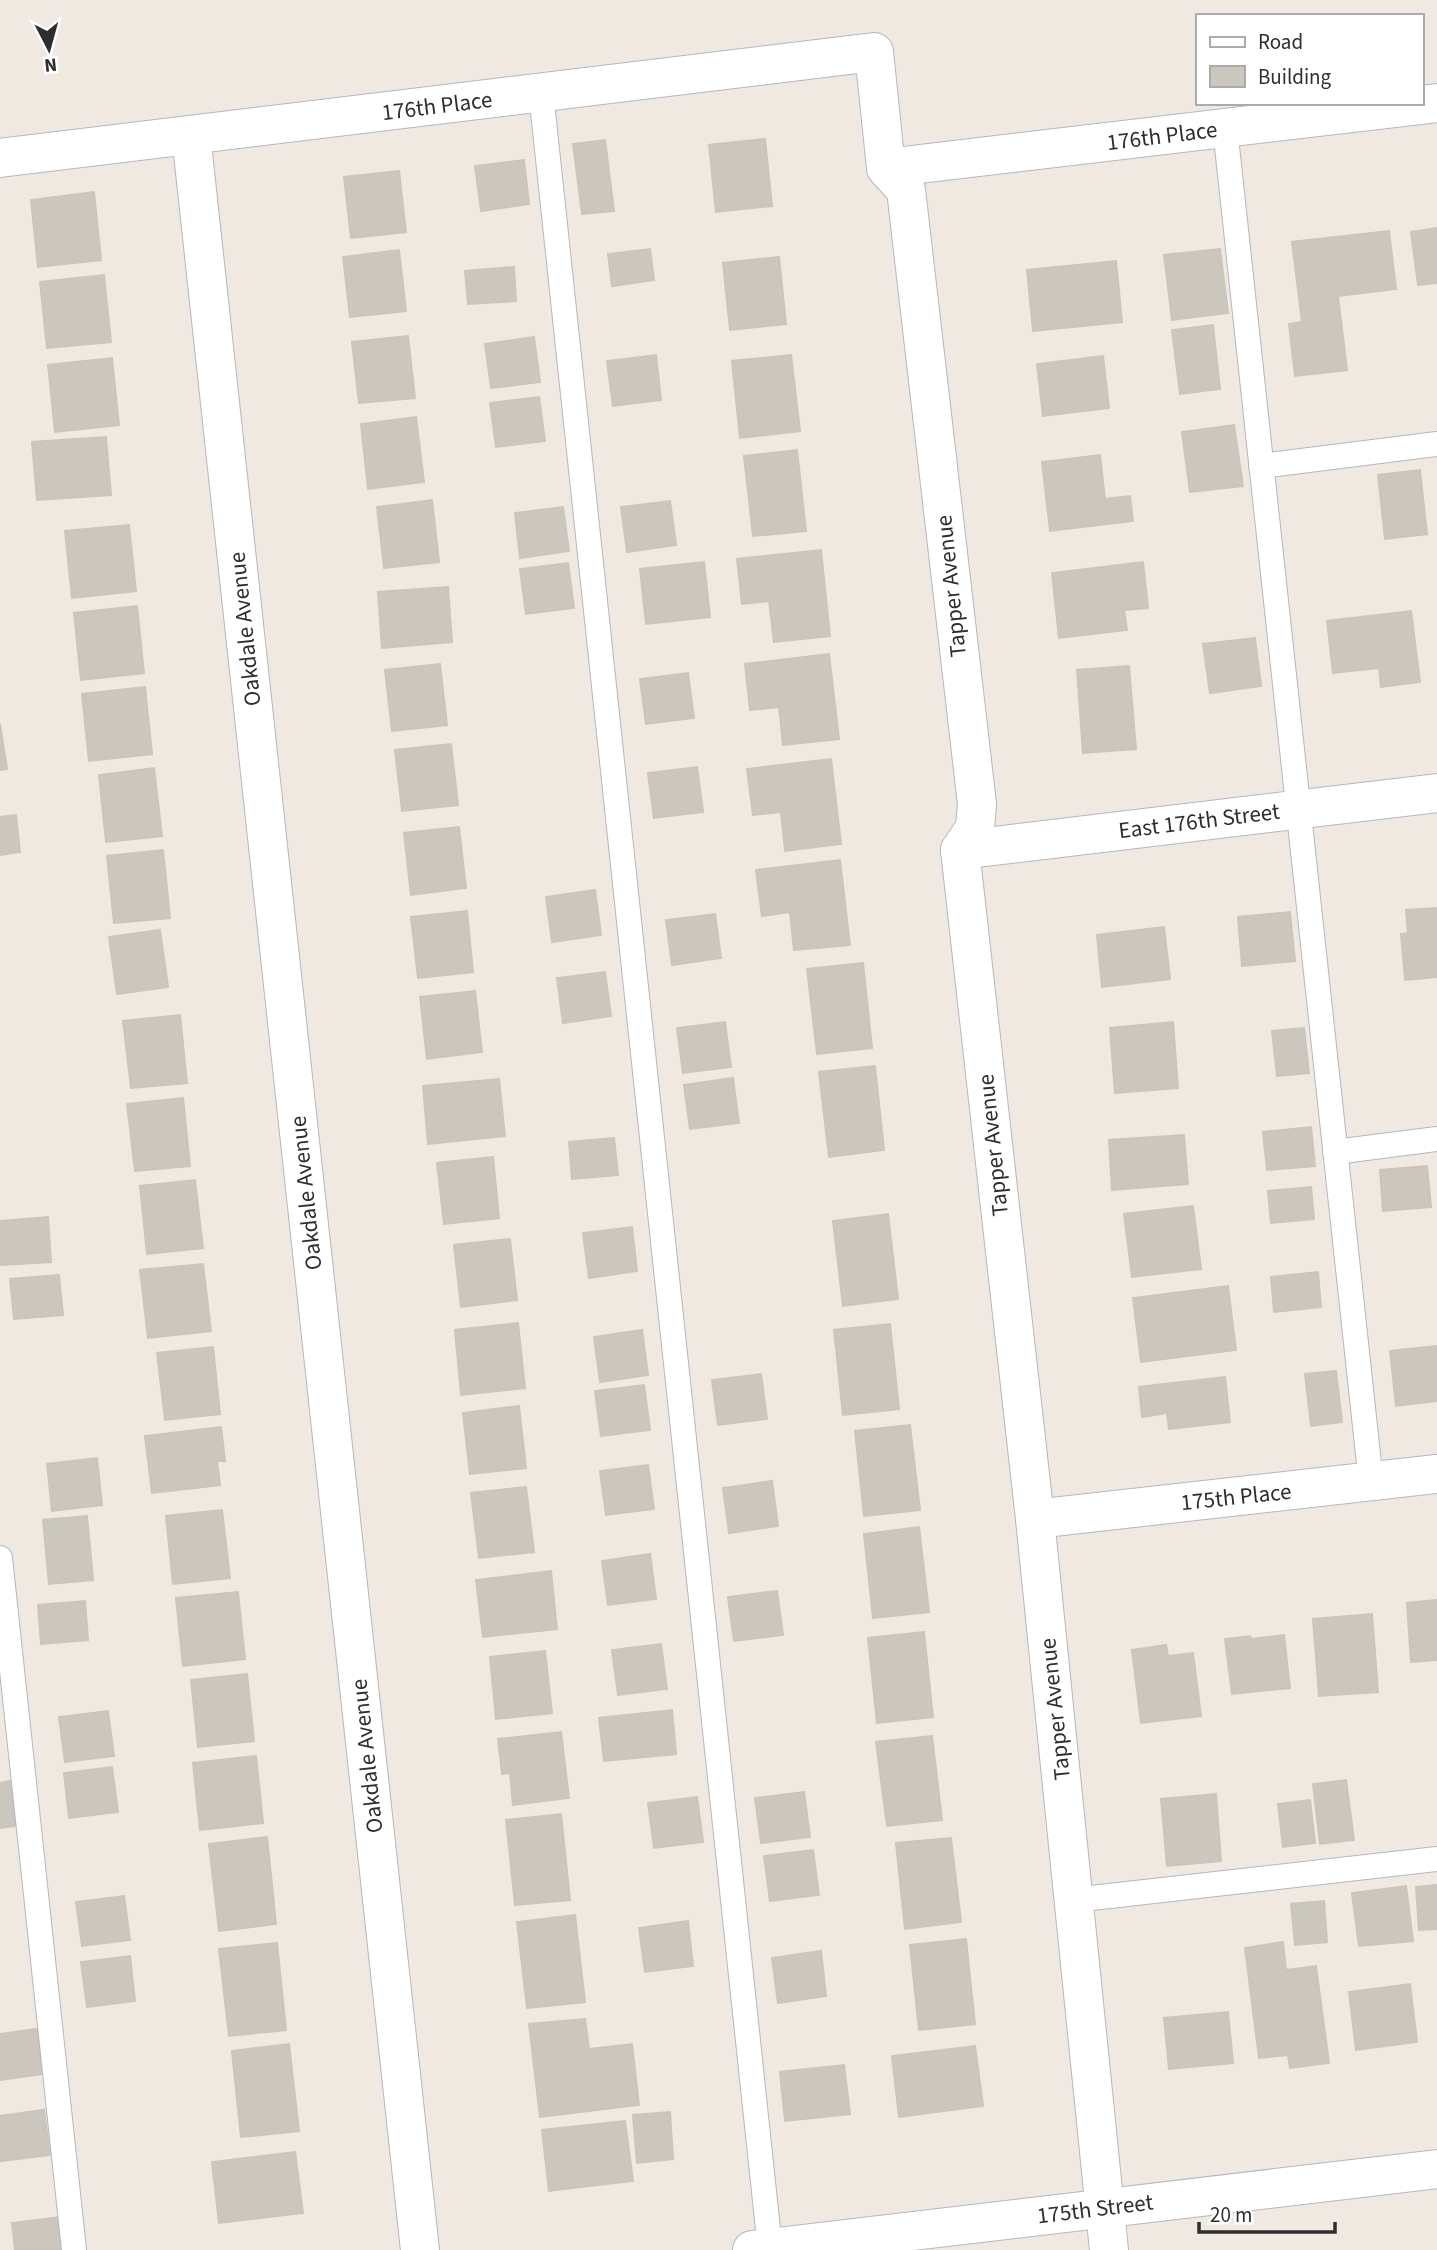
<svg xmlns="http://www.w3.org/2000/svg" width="1437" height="2250" viewBox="0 0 1437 2250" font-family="'Source Sans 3',sans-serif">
<rect width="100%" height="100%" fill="#efe9e1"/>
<g fill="#cbc7bf" stroke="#cbc5ba" stroke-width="2">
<polygon points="765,139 772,206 716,212 709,145"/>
<polygon points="605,140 614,211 582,214 573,144"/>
<polygon points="524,160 529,204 481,211 475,166"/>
<polygon points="399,171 406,232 351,238 344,177"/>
<polygon points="94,192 101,260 38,267 31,200"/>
<polygon points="1437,228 1437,283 1418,285 1411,232"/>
<polygon points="1389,231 1396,289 1338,296 1347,370 1295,376 1289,324 1302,322 1292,242"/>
<polygon points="650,249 654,280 612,286 608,254"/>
<polygon points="1220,249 1228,313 1172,320 1164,255"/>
<polygon points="399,250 406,311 350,317 343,257"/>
<polygon points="779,257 786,324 730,330 723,263"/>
<polygon points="1116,261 1122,322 1033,331 1027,270"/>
<polygon points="514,267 516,301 468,304 465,271"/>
<polygon points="104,275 111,342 47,348 40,282"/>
<polygon points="1213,325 1220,389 1180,394 1172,330"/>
<polygon points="408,336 415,398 359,403 352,342"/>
<polygon points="534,337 540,382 491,388 485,344"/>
<polygon points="656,355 661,400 613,406 607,361"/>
<polygon points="791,355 800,431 740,438 732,361"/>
<polygon points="1103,356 1109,408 1043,416 1037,364"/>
<polygon points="112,358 119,425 55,432 48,365"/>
<polygon points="539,397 545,441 496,447 490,403"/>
<polygon points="416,417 424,482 368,489 361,424"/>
<polygon points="1234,425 1243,486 1190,492 1182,432"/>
<polygon points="106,437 111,495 37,500 32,442"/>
<polygon points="797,450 806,531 753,536 744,456"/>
<polygon points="1100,455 1105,499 1130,496 1133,521 1050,531 1042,462"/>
<polygon points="1420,470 1427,534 1385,539 1378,475"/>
<polygon points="432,500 439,562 384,568 377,507"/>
<polygon points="670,501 676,545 627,552 621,507"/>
<polygon points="563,507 569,551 520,558 515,513"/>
<polygon points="129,525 136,591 72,598 65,531"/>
<polygon points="821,550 830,636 774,642 769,601 742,604 737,559"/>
<polygon points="704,562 710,617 646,624 640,569"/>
<polygon points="1143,562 1148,608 1124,610 1127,630 1059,638 1052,573"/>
<polygon points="568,563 574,608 526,614 520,569"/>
<polygon points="448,587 452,642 382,648 378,592"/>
<polygon points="137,606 144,673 81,680 74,613"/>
<polygon points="1411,611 1420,682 1381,687 1379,668 1333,673 1327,621"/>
<polygon points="1255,638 1261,686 1210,693 1203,644"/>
<polygon points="829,654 839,739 783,745 779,707 750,710 745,664"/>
<polygon points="440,664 447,725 392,731 385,670"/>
<polygon points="1129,666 1136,749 1083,753 1077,670"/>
<polygon points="688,673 694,718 646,724 640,679"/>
<polygon points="145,687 152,754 89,761 82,694"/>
<polygon points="0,724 7,769 0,770"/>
<polygon points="451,744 458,805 402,811 395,750"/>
<polygon points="831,759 841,844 785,851 781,812 753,815 747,769"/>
<polygon points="697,767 703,812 654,818 648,773"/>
<polygon points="154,768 162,836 106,842 99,775"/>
<polygon points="16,815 20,852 0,855 0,817"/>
<polygon points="459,827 466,888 411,895 404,833"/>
<polygon points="163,850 170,918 114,923 107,856"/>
<polygon points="840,860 850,945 794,950 790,912 762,916 756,870"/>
<polygon points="595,890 601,935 552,942 546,897"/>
<polygon points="1437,908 1437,977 1405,980 1401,934 1408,933 1406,910"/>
<polygon points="467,911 473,972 418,978 411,917"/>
<polygon points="1290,912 1295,961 1242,966 1238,917"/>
<polygon points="715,914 721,958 672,965 666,920"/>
<polygon points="1164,927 1170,979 1102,987 1097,935"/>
<polygon points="160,930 168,987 117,994 109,937"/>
<polygon points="863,963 872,1048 817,1054 807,969"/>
<polygon points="605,972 611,1016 563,1023 557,978"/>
<polygon points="475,991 482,1052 427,1059 420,997"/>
<polygon points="180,1015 187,1083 131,1088 123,1021"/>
<polygon points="725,1022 731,1067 683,1073 677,1028"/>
<polygon points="1173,1022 1178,1088 1115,1093 1110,1028"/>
<polygon points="1304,1028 1309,1073 1277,1076 1272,1031"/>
<polygon points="875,1066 884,1150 829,1157 819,1072"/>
<polygon points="733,1078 739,1123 690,1129 684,1085"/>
<polygon points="499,1079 505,1136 428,1144 423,1086"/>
<polygon points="183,1098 190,1166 135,1171 127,1104"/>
<polygon points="1311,1127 1315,1166 1267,1170 1263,1132"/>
<polygon points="1184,1135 1188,1184 1112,1190 1109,1140"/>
<polygon points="614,1138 618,1175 572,1179 569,1142"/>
<polygon points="493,1157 499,1218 444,1224 437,1163"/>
<polygon points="1427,1166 1431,1207 1383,1211 1380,1170"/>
<polygon points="195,1180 203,1248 147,1254 140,1186"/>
<polygon points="1311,1187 1314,1219 1271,1223 1268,1191"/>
<polygon points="1193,1206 1201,1269 1132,1277 1124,1214"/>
<polygon points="888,1214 898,1299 843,1306 833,1221"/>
<polygon points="48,1217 51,1262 1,1265 0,1221"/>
<polygon points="632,1227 637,1271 589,1278 583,1233"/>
<polygon points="510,1239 517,1300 461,1307 454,1245"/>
<polygon points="203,1264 211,1331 148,1338 140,1270"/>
<polygon points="1318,1272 1321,1307 1274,1312 1271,1277"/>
<polygon points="59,1275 63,1315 14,1319 10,1279"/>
<polygon points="1228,1286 1236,1350 1141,1362 1133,1298"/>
<polygon points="518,1323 525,1388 461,1395 455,1330"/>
<polygon points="890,1324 899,1409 843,1415 834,1330"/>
<polygon points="642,1330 648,1375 600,1382 594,1337"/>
<polygon points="1437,1346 1437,1401 1396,1406 1390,1351"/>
<polygon points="213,1347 220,1414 165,1420 157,1353"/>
<polygon points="1336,1371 1342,1422 1311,1426 1305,1374"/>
<polygon points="761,1374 767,1419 718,1425 712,1380"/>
<polygon points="1225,1377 1230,1422 1169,1429 1167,1413 1142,1417 1139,1387"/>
<polygon points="644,1385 650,1430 601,1436 595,1391"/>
<polygon points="519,1406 526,1468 470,1474 463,1413"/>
<polygon points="910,1425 920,1510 864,1516 855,1431"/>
<polygon points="221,1427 225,1461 217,1461 220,1485 152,1493 145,1436"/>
<polygon points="97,1458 102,1505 52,1511 47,1464"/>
<polygon points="648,1465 654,1509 606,1515 600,1471"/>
<polygon points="772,1481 778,1526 729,1533 723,1488"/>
<polygon points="526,1487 534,1552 479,1558 471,1493"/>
<polygon points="222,1510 230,1578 173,1584 166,1516"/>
<polygon points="87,1516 93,1580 49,1584 43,1520"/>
<polygon points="919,1527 929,1612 873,1618 864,1534"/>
<polygon points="650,1554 656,1599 608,1605 602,1561"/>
<polygon points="551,1571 557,1629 483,1637 476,1580"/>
<polygon points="777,1591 783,1635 734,1641 728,1597"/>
<polygon points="238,1592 245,1659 183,1666 176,1598"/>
<polygon points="1437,1600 1437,1660 1411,1662 1407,1603"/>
<polygon points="85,1601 88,1640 41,1644 38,1605"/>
<polygon points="1372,1614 1378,1692 1319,1696 1313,1619"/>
<polygon points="924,1632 933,1717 877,1723 868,1638"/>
<polygon points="1284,1635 1290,1688 1232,1694 1225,1639 1250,1636 1251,1639"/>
<polygon points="661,1644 667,1689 618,1695 612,1650"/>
<polygon points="1166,1645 1168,1656 1193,1653 1201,1716 1141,1723 1132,1650"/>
<polygon points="545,1651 552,1713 496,1719 490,1657"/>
<polygon points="247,1674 254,1741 198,1747 191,1680"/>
<polygon points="672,1710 676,1754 604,1761 599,1718"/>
<polygon points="108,1711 114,1756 65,1762 59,1717"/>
<polygon points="561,1732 569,1798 513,1805 510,1773 502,1774 498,1739"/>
<polygon points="932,1736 942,1820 887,1826 876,1742"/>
<polygon points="256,1756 263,1823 200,1830 193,1763"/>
<polygon points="112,1767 118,1812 69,1818 64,1773"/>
<polygon points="1346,1780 1354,1840 1320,1844 1313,1784"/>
<polygon points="10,1781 16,1826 0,1828 0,1783"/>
<polygon points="804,1792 810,1837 761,1843 755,1798"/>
<polygon points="1216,1794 1221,1861 1167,1866 1161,1799"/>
<polygon points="697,1797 703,1842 654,1848 648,1803"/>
<polygon points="1310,1800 1315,1843 1283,1847 1278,1804"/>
<polygon points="561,1814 570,1900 515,1905 506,1820"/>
<polygon points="267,1837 276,1924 219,1931 209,1844"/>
<polygon points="951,1838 961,1922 905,1929 896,1843"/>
<polygon points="813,1850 819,1895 770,1901 764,1856"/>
<polygon points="1437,1885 1437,1929 1419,1930 1416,1887"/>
<polygon points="1406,1886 1413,1941 1359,1946 1352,1893"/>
<polygon points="124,1896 130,1940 82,1946 76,1902"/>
<polygon points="1324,1901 1327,1942 1295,1945 1291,1904"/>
<polygon points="575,1915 585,2002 527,2008 517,1922"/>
<polygon points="688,1921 693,1966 645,1972 639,1928"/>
<polygon points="966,1939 975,2024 919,2030 910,1945"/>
<polygon points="1283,1942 1286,1970 1316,1966 1329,2063 1290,2068 1288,2055 1259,2058 1245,1948"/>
<polygon points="277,1943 286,2030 229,2036 219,1949"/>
<polygon points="821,1951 826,1996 778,2003 772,1958"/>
<polygon points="130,1956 135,2001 87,2007 81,1962"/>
<polygon points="1410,1984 1417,2042 1356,2050 1349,1992"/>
<polygon points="1228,2012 1233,2063 1169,2069 1164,2018"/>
<polygon points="585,2019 589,2049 632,2044 639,2105 540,2117 529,2024"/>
<polygon points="37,2029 43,2074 0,2080 0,2034"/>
<polygon points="289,2044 299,2131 241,2137 232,2051"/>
<polygon points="975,2046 983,2106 899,2117 892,2056"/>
<polygon points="844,2065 850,2114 785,2121 780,2072"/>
<polygon points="44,2110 50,2155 1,2161 0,2116"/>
<polygon points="670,2112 673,2159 637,2163 633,2115"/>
<polygon points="625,2121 633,2181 549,2191 542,2130"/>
<polygon points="295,2152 303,2213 219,2223 212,2162"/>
<polygon points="60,2217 64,2250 15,2250 12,2223"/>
</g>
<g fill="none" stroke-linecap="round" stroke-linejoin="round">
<g stroke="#b4b7c1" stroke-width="26">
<g id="lane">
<polyline points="541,93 770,2248"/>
<polyline points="1225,128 1371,1482"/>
<polyline points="1261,466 1437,444"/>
<polyline points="1335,1152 1437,1139"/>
<polyline points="0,1558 74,2250"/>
<polyline points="1074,1900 1437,1859"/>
</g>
</g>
<g stroke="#b4b7c1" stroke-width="40">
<g id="street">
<polyline points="191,135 420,2250"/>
<polyline points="0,158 874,52 886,168 906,190 977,804 975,828 960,850 1035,1519 1109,2250"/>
<polyline points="886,168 1437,103"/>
<polyline points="960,850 1437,793"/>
<polyline points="1035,1519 1437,1474"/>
</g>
</g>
<g stroke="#b4b7c1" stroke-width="40">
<polyline id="secondary" points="752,2250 1437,2169"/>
</g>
<use href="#lane" stroke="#fff" stroke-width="24"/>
<use href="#street" stroke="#fff" stroke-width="38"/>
<use href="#secondary" stroke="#fff" stroke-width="38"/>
</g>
<g text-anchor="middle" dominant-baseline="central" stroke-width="7" stroke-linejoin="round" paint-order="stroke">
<g font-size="23" fill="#2e2e2e" stroke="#fff">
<text transform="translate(437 106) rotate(-7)">176th Place</text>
<text transform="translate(1162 136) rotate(-7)">176th Place</text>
<text transform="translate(951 586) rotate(-96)">Tapper Avenue</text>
<text transform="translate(245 629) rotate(-96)">Oakdale Avenue</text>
<text transform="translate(1199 821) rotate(-7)">East 176th Street</text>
<text transform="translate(993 1145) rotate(-96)">Tapper Avenue</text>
<text transform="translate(306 1193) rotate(-96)">Oakdale Avenue</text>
<text transform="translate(1236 1497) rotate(-6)">175th Place</text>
<text transform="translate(1055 1709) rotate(-96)">Tapper Avenue</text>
<text transform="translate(367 1756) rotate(-96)">Oakdale Avenue</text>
<text transform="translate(1095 2209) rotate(-7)">175th Street</text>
</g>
</g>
<rect x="1196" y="14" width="228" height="91" fill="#ffffff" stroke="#ababab" stroke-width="2"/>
<rect x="1210" y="37" width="35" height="10" fill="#ffffff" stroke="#ababab" stroke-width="2"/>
<text x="1258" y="49" font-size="21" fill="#2e2e2e">Road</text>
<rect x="1210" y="66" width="35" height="21" fill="#cbc7bf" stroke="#ababab" stroke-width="2"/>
<text x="1258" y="84" font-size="21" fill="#2e2e2e">Building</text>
<g transform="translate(49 49) rotate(174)" stroke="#ffffff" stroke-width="5" paint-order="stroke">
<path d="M0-5L12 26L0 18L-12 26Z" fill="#2e2e2e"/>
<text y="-10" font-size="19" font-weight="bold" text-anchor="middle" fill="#2e2e2e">N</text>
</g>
<path d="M1199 2222v10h136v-10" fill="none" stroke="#2e2e2e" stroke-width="3.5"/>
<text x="1210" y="2222" font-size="21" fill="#2e2e2e" stroke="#ffffff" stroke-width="5" paint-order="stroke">20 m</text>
</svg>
